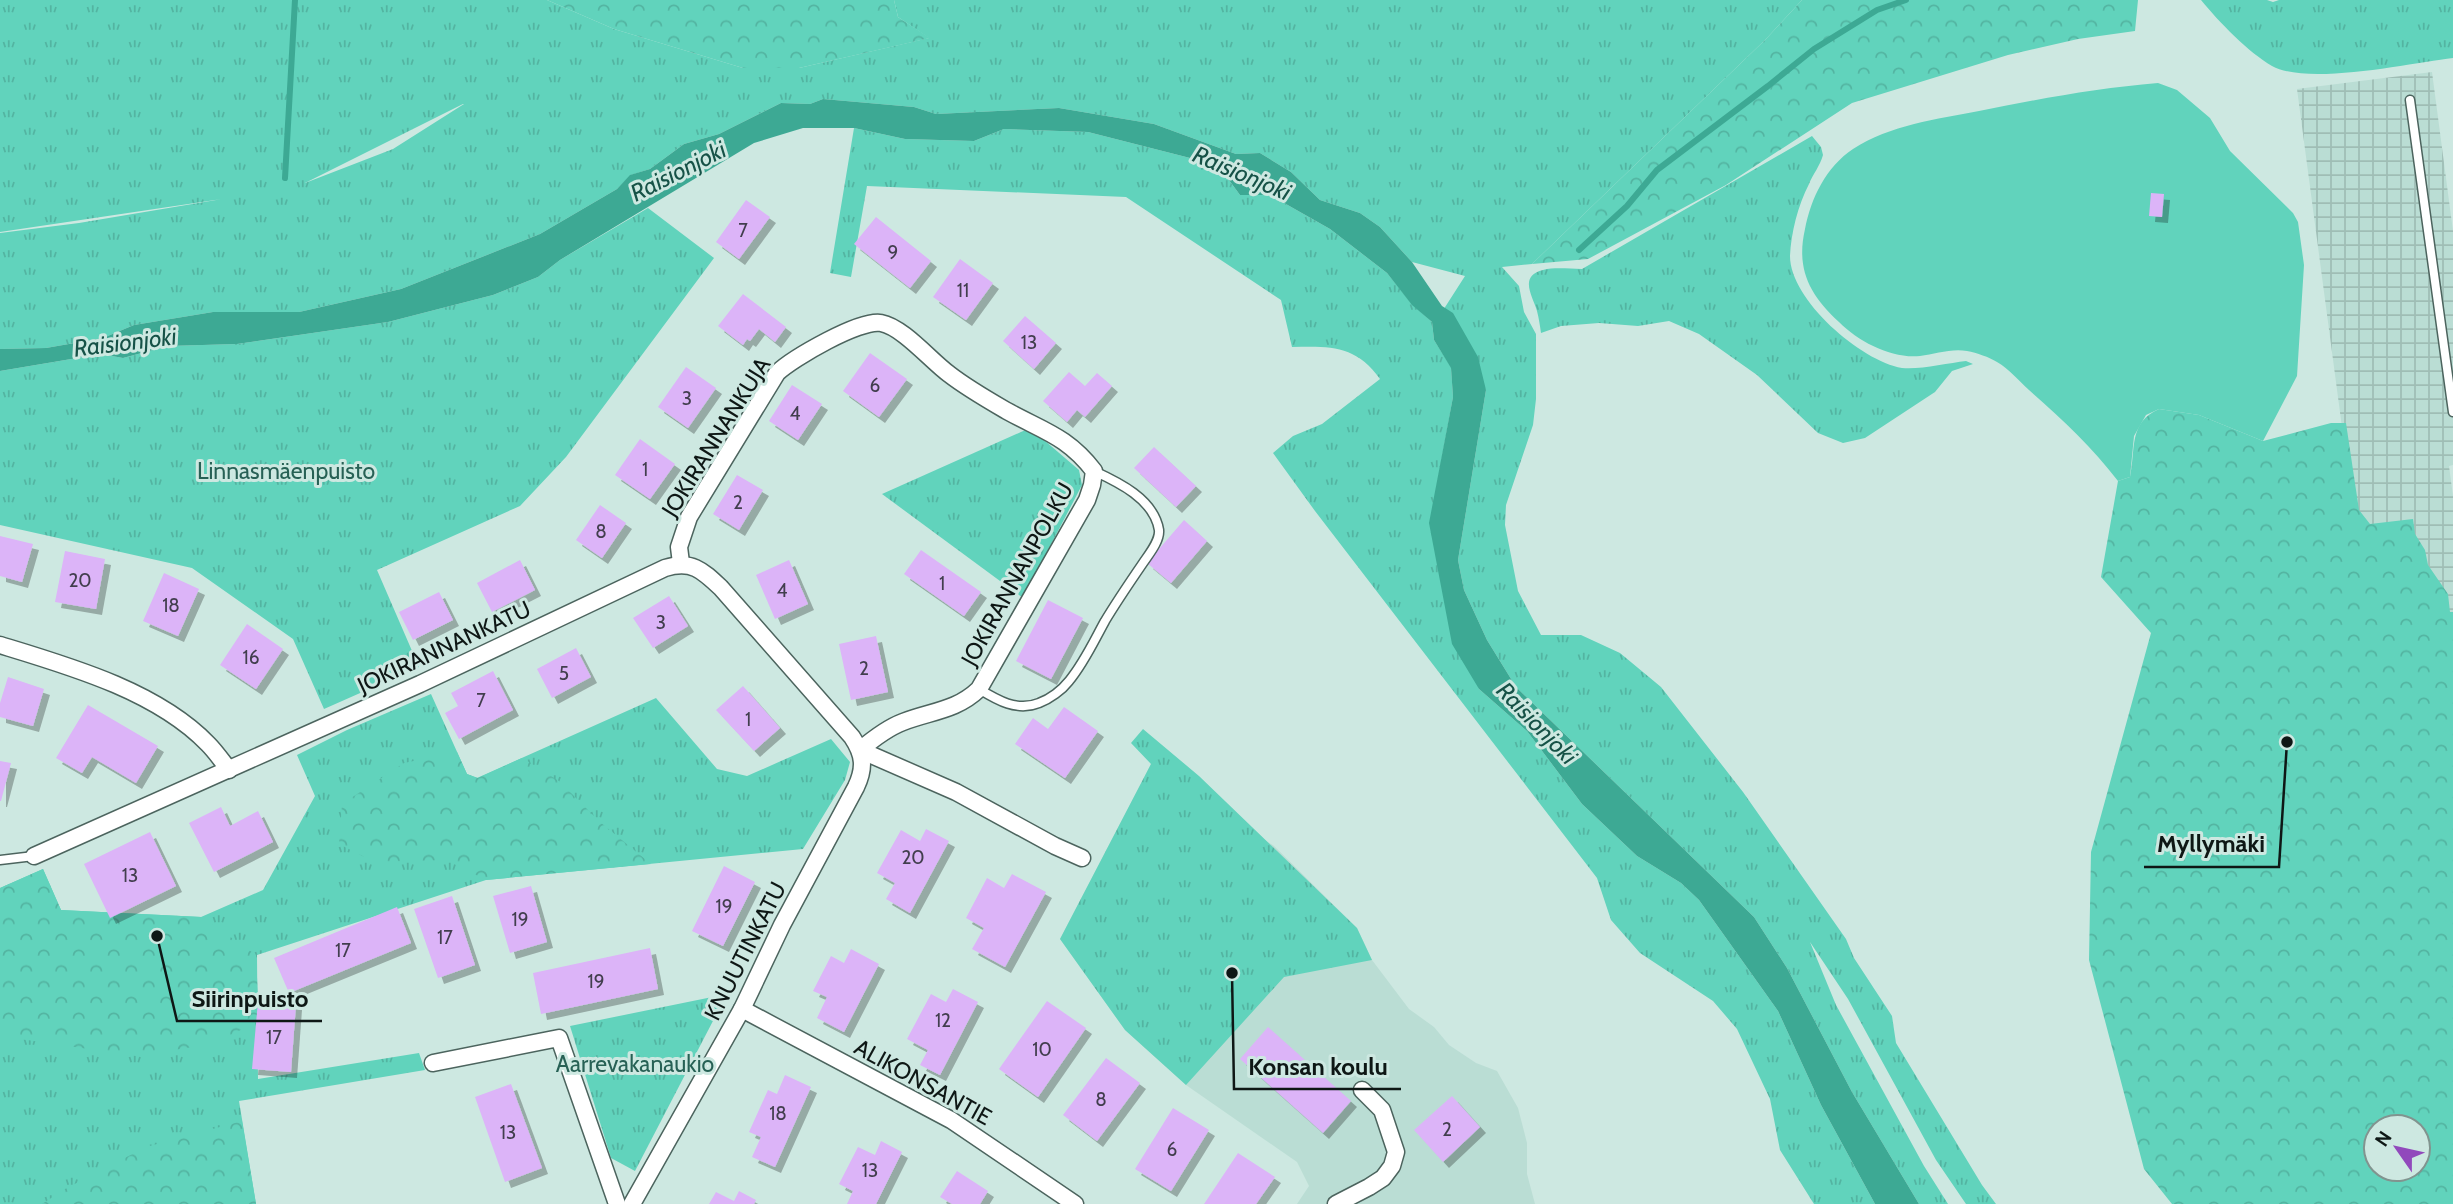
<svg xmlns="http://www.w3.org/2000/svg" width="2453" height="1204" viewBox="0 0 2453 1204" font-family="Cabin,sans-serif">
<defs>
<pattern id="industrial-grid" width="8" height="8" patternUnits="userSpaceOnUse" patternTransform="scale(1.75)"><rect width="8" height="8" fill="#baddd4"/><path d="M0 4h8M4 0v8" fill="none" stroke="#9fbdb5"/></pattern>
<pattern id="grass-tufts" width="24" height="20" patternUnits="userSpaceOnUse" patternTransform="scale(1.75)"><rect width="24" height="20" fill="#61d3bc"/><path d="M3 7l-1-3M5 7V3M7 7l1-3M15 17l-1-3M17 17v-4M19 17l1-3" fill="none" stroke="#53b4a1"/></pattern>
<pattern id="forest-crowns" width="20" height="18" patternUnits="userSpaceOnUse" patternTransform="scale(1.75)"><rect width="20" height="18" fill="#61d3bc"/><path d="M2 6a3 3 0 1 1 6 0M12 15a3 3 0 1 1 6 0" fill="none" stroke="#53b4a1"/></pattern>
<filter id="shadow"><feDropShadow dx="6" dy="6" stdDeviation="0" flood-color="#0004"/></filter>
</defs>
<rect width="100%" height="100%" fill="#cde8e1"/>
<polygon fill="#baddd4" points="1151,764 1274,846 1357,928 1372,960 1409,1009 1434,1027 1449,1045 1476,1063 1497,1071 1518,1108 1527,1143 1527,1174 1535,1204 1297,1204 1309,1186 1297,1162 1186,1085 1125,1030 1060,939"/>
<polygon fill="url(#industrial-grid)" points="2432,72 2453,231 2453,465 2449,466 2453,496 2453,619 2353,510 2297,89"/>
<g fill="url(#grass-tufts)" fill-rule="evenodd">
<path d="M0,0h547l67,29 129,39h56l130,-30 -31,-21 -4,-17h908l-36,39 -234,225 -30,3 17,19 5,26 12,22v65l-3,26 -27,80 -1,20 13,66 23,44h40l39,18 41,34 82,105 103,147 8,19 38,58 4,27 86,142 14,19h-30l-30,-44 -88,-161 -38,-57 26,63 88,161 24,38h-29l-67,-112 -65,-124 -33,-51 -238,-230 -29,-47 -23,-50 -6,-30 28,-170 -46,-75 25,-39 -53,-14 -32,-35 -20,-14 -40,-13 -29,-28 -31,-19 -24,1 -82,-30 -95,-16 -123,6 -22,-7 -91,-8 -13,5 -29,-1 -62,31 -35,10 -34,25 -19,6 -14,14 -77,45 -139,55 -102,23h-86l-79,13 -31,13 -57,10 -46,1v-116l79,-10 143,-24 -222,33zM464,104l-71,45 -88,34 158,-79z"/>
<path d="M2201,0h66l6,2 6,-2h174v58c-42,5 -145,28 -181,8 -24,-14 -53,-44 -71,-66z"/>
<path d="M854,128l51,11 69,2 30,-12 84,3 106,27 32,17 14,19h30l60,34 57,44 25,31 20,18 2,18 17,27 2,30 -23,126 49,166 48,42 55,73 55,52 44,27 18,17 79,111 43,94 54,99h-61l-34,-54 -10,-51 -33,-70 -24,-28 -73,-48 -29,-33 -14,-42 -282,-367 -42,-58 20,-17 29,-12 58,-45c-24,-34 -50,-33 -88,-32l-11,-47 -155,-103 -259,-11 -16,91 -21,-4z"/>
<path d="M1812,136l9,11 2,8c-3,11 -10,19 -14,29 -11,21 -18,49 -19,72 0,44 71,105 112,112 17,2 46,-5 64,-7l7,3 -21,7 -17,21 -70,46 -22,5 -25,-10 -61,-58 -58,-41 -30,-13 -31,5 -39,-3 -38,3 -20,7c-1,-7 -2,-14 -4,-22 -4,-14 -19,-35 6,-41 12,-3 26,-1 39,-1z"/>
<polygon points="648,208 714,258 566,457 520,506 377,570 419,667 324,709 293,639 192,568 0,525 0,371 101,354 123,358 168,346 237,344 388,322 493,295 538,277 560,260"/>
<polygon points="1030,428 1079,470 1082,485 1023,598 882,494"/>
<polygon points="431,694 467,774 477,778 656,698 717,769 747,776 831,739 850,762 845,780 803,849 486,880 257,955 258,1079 419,1053 425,1070 239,1101 256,1204 0,1204 0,888 43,869 61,910 201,917 263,890 315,796 297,755 347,730"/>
<polygon points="1143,729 1199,776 1357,928 1372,960 1284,977 1186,1085 1125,1030 1060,939 1151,764 1131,743"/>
<polygon points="727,994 635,1171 611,1158 570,1026"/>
</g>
<g fill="url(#forest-crowns)" fill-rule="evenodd">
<polygon points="547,0 894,0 898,17 930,38 799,68 743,68 614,29"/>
<polygon points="1802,0 2138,0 2135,31 2078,39 2008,55 1852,103 1726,185 1588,259 1532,264 1766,39"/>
<path d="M2159,409l40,6 64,26 68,-18h15l13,87 11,14 43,-5 2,15 10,16 3,15 20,29 2,18h3v592h-281l-28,-35 -55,-209 2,-108 60,-219 -50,-56 17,-96 12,-4c6,-28 -2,-54 29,-68zM2376,1127h42v42h-42z"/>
<polygon points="457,752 467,774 478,778 522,758 559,781 600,822 651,864 486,880 447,860 374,862 339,844 342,804 404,763"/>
<polygon points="43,869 61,910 202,917 256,955 259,1021 212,1044 136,1056 0,1036 0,888"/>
<polygon points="242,1121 256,1204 42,1204 65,1189 146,1147"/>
</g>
<path fill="#61d3bc" d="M2158,83l19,7 33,28 20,33 63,62 5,9 6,43 -7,111 -34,65 -64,-26 -40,-6 -13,6 -12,21 -4,41 -12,4c-26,-34 -56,-62 -89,-91 -10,-9 -20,-21 -32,-28 -8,-5 -20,-9 -30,-11 -15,-3 -32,3 -47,5 -28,3 -61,-14 -81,-34 -30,-28 -43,-53 -34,-93 6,-31 21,-62 48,-80 37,-24 84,-30 126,-38 59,-12 119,-23 179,-28z"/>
<polygon fill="#3da994" points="823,99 914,107 936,114 1059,108 1154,124 1236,154 1260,153 1291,172 1320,200 1360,213 1380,227 1412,262 1442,306 1453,313 1478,357 1486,390 1458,560 1464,590 1487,640 1516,687 1754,917 1787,968 1852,1092 1919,1204 1875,1204 1821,1105 1778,1011 1699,900 1681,883 1637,856 1582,804 1527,731 1479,689 1452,644 1429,523 1453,397 1451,368 1434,340 1432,322 1412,305 1387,273 1330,229 1270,195 1240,195 1226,176 1194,159 1088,132 1004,129 974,141 905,139 854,128 803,128 754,143 560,260 538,277 493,295 388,322 237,344 168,346 123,358 101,354 0,371 0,349 46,348 103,338 134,325 213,312 299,312 401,289 540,234 617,189 630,175 650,169 684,144 719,134 781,103 810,104"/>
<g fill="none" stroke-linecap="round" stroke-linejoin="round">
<g stroke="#3da994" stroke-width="6">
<polyline points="285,178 295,0"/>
<polyline points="1579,250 1627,206 1657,170 1768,86 1814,49 1877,10 1906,0"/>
</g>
</g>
<g fill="#dcb4f8" filter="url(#shadow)">
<polygon points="2151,193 2164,194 2162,217 2149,216"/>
<polygon points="746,200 770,217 739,259 716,242"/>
<polygon points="876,217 931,261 910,288 854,244"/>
<polygon points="960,259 993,283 966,320 933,297"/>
<polygon points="743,294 786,327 775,342 759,329 750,341 747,339 743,345 718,326"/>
<polygon points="1025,316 1056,343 1034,369 1003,341"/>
<polygon points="870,353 907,379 879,417 843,391"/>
<polygon points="686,367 716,388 688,428 658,407"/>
<polygon points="1069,372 1085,386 1097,373 1112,386 1085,417 1077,410 1067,422 1043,401"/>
<polygon points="792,385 822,404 798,440 769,421"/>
<polygon points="640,439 675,464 650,499 615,475"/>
<polygon points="1154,447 1196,486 1176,507 1134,468"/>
<polygon points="737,475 763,490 739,530 713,514"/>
<polygon points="600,505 626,523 602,558 576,540"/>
<polygon points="1184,520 1207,541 1171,583 1147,563"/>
<polygon points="0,536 33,544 22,582 0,576"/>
<polygon points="921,550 981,592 964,616 904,574"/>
<polygon points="65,551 105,559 96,609 55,602"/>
<polygon points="520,560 535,590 492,612 477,583"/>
<polygon points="789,560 808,604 775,619 756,575"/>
<polygon points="164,573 199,589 178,636 143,621"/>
<polygon points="439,592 453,620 413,640 399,612"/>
<polygon points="669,596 688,626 653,648 633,618"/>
<polygon points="1048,600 1083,618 1051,679 1016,661"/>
<polygon points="247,624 283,649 256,689 220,665"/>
<polygon points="876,636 888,692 851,700 839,644"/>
<polygon points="576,648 591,677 552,698 537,669"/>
<polygon points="493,671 513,710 459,739 445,713 458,706 451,693"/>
<polygon points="8,677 44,689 33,726 0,717 0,703"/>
<polygon points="743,686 780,728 754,751 716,710"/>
<polygon points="88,705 158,746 136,783 92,757 82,773 56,758"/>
<polygon points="1064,707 1098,731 1065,778 1015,744 1033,718 1048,729"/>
<polygon points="0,761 11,763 1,801 0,801"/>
<polygon points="221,807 230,826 258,811 273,842 214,872 189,823"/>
<polygon points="926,829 949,841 910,913 886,899 895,883 877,873 901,830 920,841"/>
<polygon points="150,832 176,886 110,918 84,864"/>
<polygon points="724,866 755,882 723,946 692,931"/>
<polygon points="1012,874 1046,892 1005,967 972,949 984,928 966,918 987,878 1004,888"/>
<polygon points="531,886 547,942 510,953 493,896"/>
<polygon points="452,896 475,965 438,978 414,909"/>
<polygon points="397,907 411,943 289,993 274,958"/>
<polygon points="650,948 658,989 541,1014 533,973"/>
<polygon points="851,949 879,964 844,1032 817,1018 827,997 813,991 831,956 844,963"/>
<polygon points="953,989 978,1002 940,1075 920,1065 928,1050 907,1039 931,994 946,1002"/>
<polygon points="258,1001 296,1004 291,1072 252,1069"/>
<polygon points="1047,1001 1086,1028 1038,1097 999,1069"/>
<polygon points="1268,1027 1351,1101 1323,1133 1240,1059"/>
<polygon points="1106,1058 1140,1083 1097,1141 1063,1115"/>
<polygon points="785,1075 811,1087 775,1167 752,1157 761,1137 749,1132 768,1090 777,1094"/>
<polygon points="511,1084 542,1168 505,1182 475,1097"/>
<polygon points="1452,1096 1480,1127 1443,1162 1414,1130"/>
<polygon points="1173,1108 1209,1130 1171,1191 1135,1169"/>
<polygon points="881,1141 902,1152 876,1204 847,1204 853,1191 839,1184 858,1147 875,1155"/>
<polygon points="1238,1153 1275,1177 1256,1204 1204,1204"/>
<polygon points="957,1171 988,1191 980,1204 952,1204 940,1197"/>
<polygon points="739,1191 756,1200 754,1204 709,1204 716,1192 734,1201"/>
</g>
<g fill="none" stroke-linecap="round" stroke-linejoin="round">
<g stroke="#4c645e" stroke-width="11">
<g id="lane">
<polyline points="2410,100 2453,412"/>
<path d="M979,689c18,11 38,23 60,14 11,-4 23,-13 30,-22 15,-18 25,-40 36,-60 12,-20 25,-39 38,-58 6,-9 17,-22 16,-33 -5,-31 -41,-48 -65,-59"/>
<polyline points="0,860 34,856"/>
</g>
</g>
<g stroke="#4c645e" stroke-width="19">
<g id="street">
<path d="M681,563l-2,-16 10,-30 88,-144c16,-15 83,-54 104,-50 22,4 50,38 68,51 18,14 39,26 58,37 36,20 60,25 87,60l-2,14 -5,15 -108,189c-23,22 -48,22 -76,33 -16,6 -30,17 -43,28"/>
<path d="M0,645c69,21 157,46 208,99 8,8 14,17 21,26"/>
<polyline points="860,750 956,792 1055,846 1082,858"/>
<path d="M34,856l386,-172 245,-116c27,-8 37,2 56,20l131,149c12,18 13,31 4,50l-74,138 -40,84 -110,195"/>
<polyline points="742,1009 951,1120 1075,1204"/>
<polyline points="433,1063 559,1038 617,1204"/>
<polyline points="1336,1204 1369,1187 1383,1178 1392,1166 1396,1152 1382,1110 1362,1090"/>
</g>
</g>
<use href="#lane" stroke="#fff" stroke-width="8"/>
<use href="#street" stroke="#fff" stroke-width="16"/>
</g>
<g text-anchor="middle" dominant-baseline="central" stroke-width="6" stroke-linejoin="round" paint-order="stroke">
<g font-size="19" fill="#423e4e">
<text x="743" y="230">7</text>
<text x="893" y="252">9</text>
<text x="963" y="290">11</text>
<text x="1029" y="342">13</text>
<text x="875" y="385">6</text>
<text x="687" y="398">3</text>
<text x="795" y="413">4</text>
<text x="645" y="469">1</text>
<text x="738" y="502">2</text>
<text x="601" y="531">8</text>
<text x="80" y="580">20</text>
<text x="942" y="583">1</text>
<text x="782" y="590">4</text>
<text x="171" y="605">18</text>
<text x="661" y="622">3</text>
<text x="251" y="657">16</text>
<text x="864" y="668">2</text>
<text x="564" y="673">5</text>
<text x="481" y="700">7</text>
<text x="748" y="719">1</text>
<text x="913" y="857">20</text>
<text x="130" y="875">13</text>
<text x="724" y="906">19</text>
<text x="520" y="919">19</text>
<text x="445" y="937">17</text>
<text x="343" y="950">17</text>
<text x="596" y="981">19</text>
<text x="943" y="1020">12</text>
<text x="274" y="1037">17</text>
<text x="1042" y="1049">10</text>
<text x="1101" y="1099">8</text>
<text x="778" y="1113">18</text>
<text x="1447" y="1129">2</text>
<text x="508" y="1132">13</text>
<text x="1172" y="1149">6</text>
<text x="870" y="1170">13</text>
</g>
<g font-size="23" fill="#0e1715" stroke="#cde8e1">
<text transform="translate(716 437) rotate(-58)">JOKIRANNANKUJA</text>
<text transform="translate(1017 574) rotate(-61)">JOKIRANNANPOLKU</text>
<text transform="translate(444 647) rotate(-25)">JOKIRANNANKATU</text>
<text transform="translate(745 951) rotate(-63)">KNUUTINKATU</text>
<text transform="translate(923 1082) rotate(29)">ALIKONSANTIE</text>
</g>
<g font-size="23" fill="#276155" stroke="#cde8e1">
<text x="286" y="471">Linnasmäenpuisto</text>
<text x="635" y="1064">Aarrevakanaukio</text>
</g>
<g font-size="24" font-style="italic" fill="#165247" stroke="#cde8e1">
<text transform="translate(678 171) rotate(-27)">Raisionjoki</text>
<text transform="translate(1242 173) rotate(23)">Raisionjoki</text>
<text transform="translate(125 342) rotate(-7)">Raisionjoki</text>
<text transform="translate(1537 723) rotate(46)">Raisionjoki</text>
</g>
</g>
<path fill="none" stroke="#0e1715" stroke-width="2.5" d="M2287 742L2279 867H2144M157 936L177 1021H322M1232 973L1234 1089H1401"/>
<g fill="#0e1715" stroke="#cde8e1" stroke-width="2.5">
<circle cx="2287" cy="742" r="7"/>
<circle cx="157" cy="936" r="7"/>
<circle cx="1232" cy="973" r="7"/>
</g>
<g font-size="24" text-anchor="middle" font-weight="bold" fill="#0e1715" stroke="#cde8e1" stroke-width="6" stroke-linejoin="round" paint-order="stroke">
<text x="2211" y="852">Myllymäki</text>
<text x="250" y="1007">Siirinpuisto</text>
<text x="1318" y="1075">Konsan koulu</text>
</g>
<g transform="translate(2397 1148) rotate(304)"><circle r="33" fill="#cde8e1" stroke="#81948f" stroke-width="2"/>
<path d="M0-5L12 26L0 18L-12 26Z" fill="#9149bc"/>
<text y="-10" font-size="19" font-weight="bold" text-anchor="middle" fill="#0e1715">N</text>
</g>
</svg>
